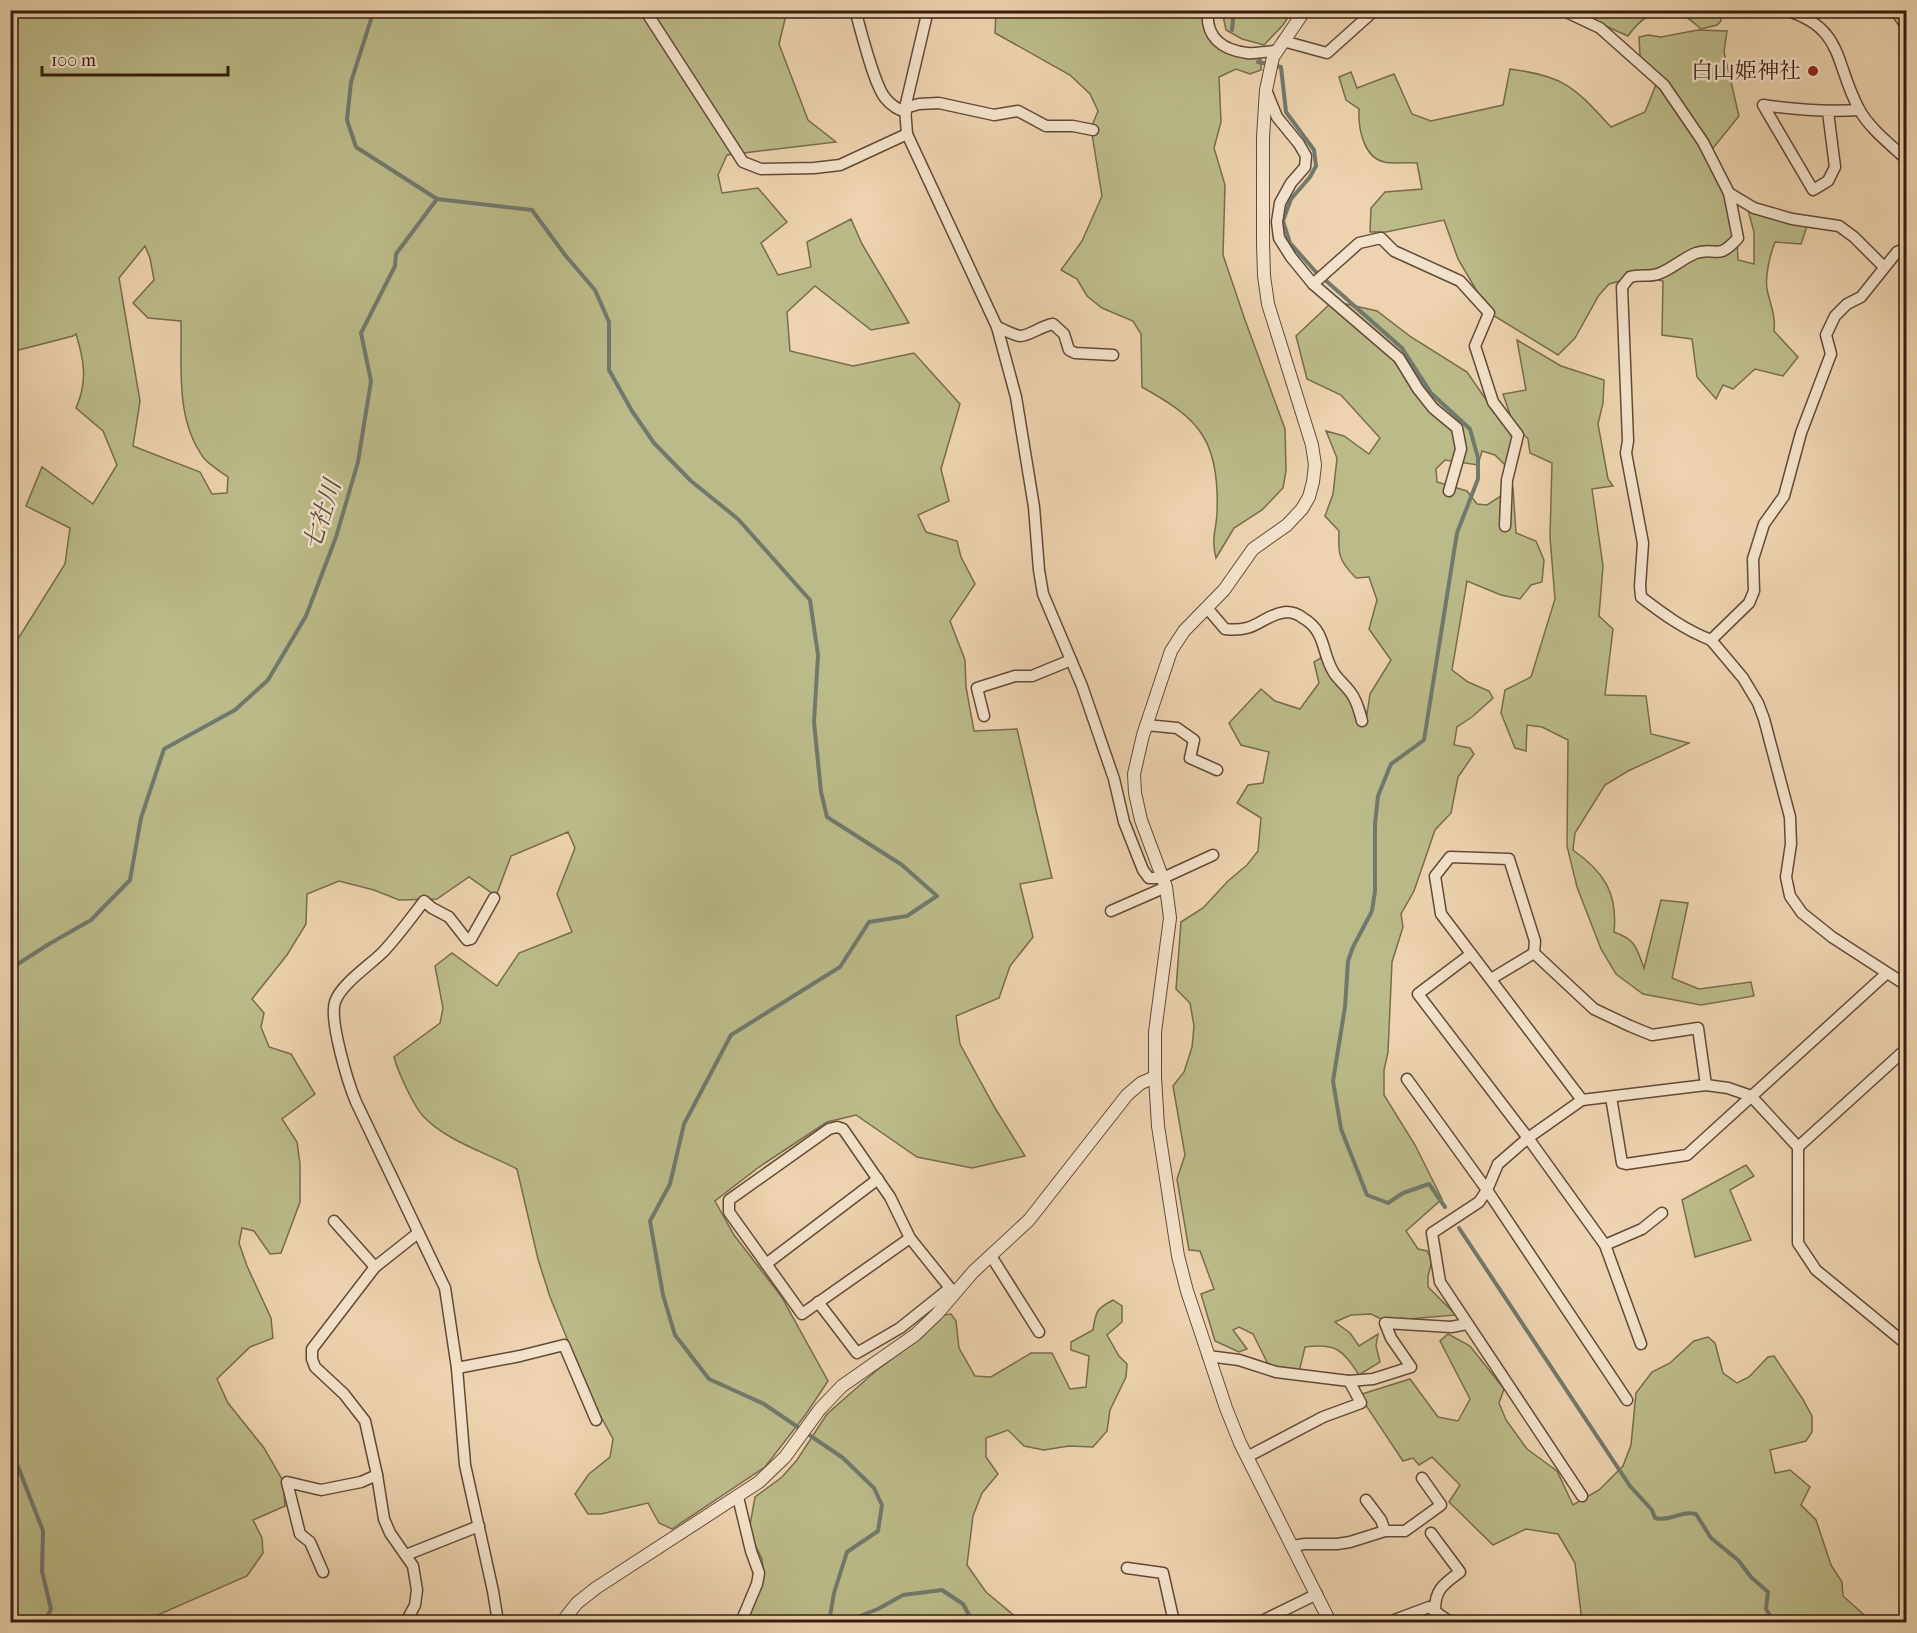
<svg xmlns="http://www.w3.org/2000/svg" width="1917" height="1633" viewBox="0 0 1917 1633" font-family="'IM FELL French Canon','Noto Serif JP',serif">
<rect width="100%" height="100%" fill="#edd3af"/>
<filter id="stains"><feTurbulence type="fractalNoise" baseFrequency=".00333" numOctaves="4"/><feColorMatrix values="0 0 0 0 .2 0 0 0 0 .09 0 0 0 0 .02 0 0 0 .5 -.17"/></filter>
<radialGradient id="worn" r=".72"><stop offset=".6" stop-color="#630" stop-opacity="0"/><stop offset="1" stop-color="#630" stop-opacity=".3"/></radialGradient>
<g fill="#bbbb89" stroke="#786c4c" stroke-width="1.5" fill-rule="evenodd">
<path d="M1127,10l1,5 22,-4h60c3,35 22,38 51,49v10l-11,4 -14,-5 -17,8 2,45 -7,26 11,37 -2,70 22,65 40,109 1,42 -3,17 -21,22 -28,18 -18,30c-5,-19 0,-27 1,-45 1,-24 -1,-56 -14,-77 -13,-22 -40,-37 -61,-49l-1,-53 -8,-13 -31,-13 -15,-12 -10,-17 -16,-9 21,-29 20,-45 -11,-68 7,-17 -8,-17 -20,-19 -75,-42 1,-22z"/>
<path d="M10,11h777l-8,33 29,76 28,22 -109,13 -9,20 4,18 36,-5 29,34 -26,21 17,32 33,-8 -4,-25 44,-23 11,25 47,79 -38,7 -56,-44 -28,26 3,39 63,15 61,-13 46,51 -19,65 8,32 -31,14 8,17 31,9 4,16 14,27 -25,37 15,39 1,27 8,44 43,-2 35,149 -32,6 13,53 -23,29 -11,32 -43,18 4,28 35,64 30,48 -53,12 -55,-11 -61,-42 -29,7 -68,45 -44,34 19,34 47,61 47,85 -22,33 -41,53 -93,62 -13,-6 -11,-20 -47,11h-13l-13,-20 14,-20 21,-17 3,-18 -20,-37 -43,-105 -12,-38 -21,-90c-30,-16 -71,-28 -94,-53 -10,-11 -25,-44 -29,-59l46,-34 3,-15 -8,-42 17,-13 45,33 22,-33 53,-21 -15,-38 18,-46 -7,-16 -57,24 -15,40 -27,-19 -32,22 -38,1 -25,-10 -35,-9 -32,13 -1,30 -19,31 -35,44 12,14 -3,14 8,20 22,7 24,40 -33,25 15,23 3,22v38l-19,51 -11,1 -16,-23 -12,-3 -3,15 8,23 24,52 2,20 -23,9 -33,32 11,24 36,45 19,33 2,25 -32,14 9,18 1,15 -16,23 -94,41 -2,5h-140v-972l54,-86 5,-36 -44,-22 16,-39 51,37 24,-39 -14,-34 -27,-23c12,-27 8,-48 0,-74l-3,2 -62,16zM145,246l5,12 4,22 -21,23 15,15 33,3c1,45 -6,97 22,136 6,8 17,14 25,20l-1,16 -15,1 -12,-22 -67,-26 7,-45 -21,-123z"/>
<polygon points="1222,11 1222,10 1292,11 1283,25 1264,45 1242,39 1226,30"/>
<path d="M1572,11h148l1,10 -4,4 -16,4c-7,-6 -15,-14 -24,-17 -21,-6 -38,8 -49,24z"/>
<path d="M1698,30l29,1 -3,21 15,64 -30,37 27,64 2,43 16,4v-32l-8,-29 62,20 -7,21 -26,-2c-5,13 -10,33 -8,47 3,15 9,27 7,42l24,26 -15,19 -28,-7 -22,20 -10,-4 -7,14 -19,-22 -5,-38 -30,-4 1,-54 -24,-5 -30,8 -10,11 -24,43 -17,17 -67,-41 -6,-14 -7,-7 -20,-34 -14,-39 -58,12h-16l1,-24 14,-16 37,-3 -5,-26c-10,-1 -23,1 -33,-1 -21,-5 -26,-35 -25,-53l-13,-9 -7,-23 12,-5 6,16 37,-14 18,40 19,7 72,-16 7,-36c55,7 64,18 101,58l34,-15 12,-30 -17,-27 -1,-18 9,-2 13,2z"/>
<path d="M1333,301l44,10 34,26 56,35 29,42 18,23 -5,32 -14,-14 -13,-4 -4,14 -33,-5 -9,9 1,13 30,9 10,13 10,1 26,-17 3,45 20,8 8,19 -2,22 -11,3 -11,14 -19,-4 -34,-14 -15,89 16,12 21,9 4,7 -21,19 -15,10 -3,18 16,3 4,6 -16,23 -7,36 -16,17 -21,61 -13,23 2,13 -11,35 -4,90 -4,18v25l31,50 27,54 -36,32 12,18 9,2 5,10 -4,15v11l28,28 -71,6 -14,-7 -20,1 -16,7 15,11 9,13 19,-12 -2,12 4,16 -21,13c-17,-26 -23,-32 -54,-28l-6,25 -29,-4 -17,-34 -14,-7 -6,3 14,19 -8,3 -24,-11 -14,-47 13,-5 -14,-38 -11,-1 -12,-71 8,-24 -12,-69 11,-14 8,-25 2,-21 -4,-23 -14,-14 5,-67 22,-14 25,-27 19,-16 11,-14 3,-33 -24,-15 11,-18 15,-2 6,-31 -28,-7 -12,-22 32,-34 14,12 25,8 19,-26 -5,-21 10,-6 36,44 7,14 3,-20 21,-34 -22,-31 8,-29 -8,-23 -13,1c-17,-17 -18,-23 -17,-47l-14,-15 8,-22 4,-36 -11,-27 18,5 25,18 11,-16 -39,-43 -34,-16 -11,-43z"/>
<path d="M1517,340l44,26 43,14 -1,23 -5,21 10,55 5,7 -21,3 11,77 -4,50 14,13 -8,66 41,1 5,38 38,9 -61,28 -23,14 -30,48 -2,17c31,22 45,43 41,82 22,8 22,15 30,36l17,-68 27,3 -16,75 27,11 52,-7 3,14 -53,9 -58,-11 -27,-20 -15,-25 -24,-62 -10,-41 1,-106 -26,-13 -15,-2 -1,26 -11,-3 -14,-35 4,-23 26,-13 24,-78 -5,-62 2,-74 -22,-10 -2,-14 -15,-16 -10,-29 23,-4z"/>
<polygon points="1746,1165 1754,1176 1730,1190 1751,1240 1695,1257 1682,1200"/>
<path d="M1113,1300l9,6v16l-15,13 12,21 8,8 -1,13 -16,33 -3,21 -14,16 -24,-1 -25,4 -20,-4 -16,-16 -22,8v19l12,17 -16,19 -9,23 -6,49 19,27 36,30h-276l18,-46 -2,-17 -11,-22 -1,-12 5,-28 27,-20 15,-17 30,-46 50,-44 45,-33 22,-22 7,-1 5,7 3,27 16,28 16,1 40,-24h21l18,36 16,-2 3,-31 -18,-6v-8l22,-12c3,-19 3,-21 20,-30z"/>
<polygon points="1448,1334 1470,1346 1504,1389 1499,1403 1506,1420 1527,1449 1557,1471 1573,1505 1599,1490 1623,1466 1631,1445 1636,1393 1652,1372 1670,1363 1694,1341 1708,1337 1715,1343 1723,1373 1737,1383 1749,1377 1768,1357 1774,1356 1802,1398 1812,1416 1812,1432 1806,1441 1770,1450 1775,1473 1790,1470 1810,1487 1801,1505 1816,1520 1831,1565 1842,1582 1843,1596 1872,1622 1582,1622 1575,1563 1558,1534 1526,1529 1493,1545 1449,1502 1460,1485 1432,1457 1419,1465 1413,1458 1403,1461 1359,1395 1410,1379 1438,1417 1458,1421 1470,1399 1440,1341"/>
</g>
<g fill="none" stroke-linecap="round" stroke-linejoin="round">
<g stroke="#71796d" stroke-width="4">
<polyline points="1232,30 1234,10"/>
<polyline points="1258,62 1281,67 1286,112 1314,150 1316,166 1310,177 1291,199 1283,221 1290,243 1315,271 1402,348 1431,393 1470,429 1478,458 1478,479 1457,533 1424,740 1391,764 1378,796 1375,824 1375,891 1372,911 1353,947 1348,961 1345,1007 1333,1081 1341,1129 1367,1195 1388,1203 1403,1193 1429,1184 1445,1207"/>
<polyline points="437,199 532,210 565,255 595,290 609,322 609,370 632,411 654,443 691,481 738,519 810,600 818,655 814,722 821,792 827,817 902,865 937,896 907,916 869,922 840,967 731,1035 684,1124 670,1184 650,1221 663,1295 675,1335 709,1379 764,1404 843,1458 874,1488 882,1505 878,1531 847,1552 834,1593 829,1622"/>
<polyline points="10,969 49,944 91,920 130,880 141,818 164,749 235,710 268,680 306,616 336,537 358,462 371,381 361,333 395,266 396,254 437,199 356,147 347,120 351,82 374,10"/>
<path d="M1459,1228l171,258 22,24 3,8c15,4 27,-8 41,-4l15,24 27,22 13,17 17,15 -2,17 8,13"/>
<polyline points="10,1446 43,1531 42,1571 51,1609 45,1622"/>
<polyline points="844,1622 878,1609 903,1595 942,1590 963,1604 973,1622"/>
</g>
<g stroke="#634a36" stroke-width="13">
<g id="minor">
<polyline points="645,10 743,162 761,169 814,168 840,165 907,134"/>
<path d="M855,10c6,20 19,76 31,89 5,6 13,11 20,13"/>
<polyline points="928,10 905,108 907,134 997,327 1016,397 1034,507 1039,570 1043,594 1082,686 1114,779 1124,822 1143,870 1149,878 1163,878 1213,855"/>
<path d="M1208,10c-3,27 14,40 39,43 9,1 19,-2 29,-2"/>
<polyline points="1562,10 1600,28 1664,85 1703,142 1729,193 1754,208 1792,219 1839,226 1854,237 1884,267"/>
<path d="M1785,10c60,18 49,53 74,99 10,19 31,35 47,50"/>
<polyline points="1283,41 1327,53 1375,10"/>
<polyline points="1266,90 1277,117 1299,144 1306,156 1305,167 1291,183 1280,203 1277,222 1279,238 1291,257 1313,284 1399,358 1418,389 1433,408 1457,428 1461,449 1449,491"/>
<polyline points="905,108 919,104 939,103 994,115 1018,111 1046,126 1073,126 1093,130"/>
<path d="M1828,112l7,55 -7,14 -15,9 -50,-85c33,5 63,7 96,5"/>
<polyline points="1906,248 1897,252 1861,297 1847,304 1835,316 1826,335 1831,354 1801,433 1784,496 1764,524 1753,559 1754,591 1749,603 1711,640 1743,678 1758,703 1764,719 1790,817 1791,844 1786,877 1790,896 1802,913 1832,937 1906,985"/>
<polyline points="1313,284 1359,243 1381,238 1394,251 1460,281 1489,313 1475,346 1493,402 1518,435 1507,480 1505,526"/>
<path d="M997,327c6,2 16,8 23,9 9,0 21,-10 33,-12l11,10 5,16 6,3 38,2"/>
<path d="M1207,608l18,21c33,4 36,-14 61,-17 6,0 12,2 17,6 24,14 18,35 31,55 6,9 16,16 20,25 4,7 6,15 8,23"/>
<path d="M1711,640c-26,-10 -48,-26 -70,-43l-1,-11 3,-43 -17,-90 2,-12 -6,-154 8,-10c9,-3 19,0 28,-3 14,-5 25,-16 38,-21 22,-7 20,9 42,-15l-9,-45"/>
<polyline points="984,716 977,688 1015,676 1032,676 1071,660"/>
<polyline points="1146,725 1177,728 1194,740 1190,758 1217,770"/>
<path d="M494,898l-23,41 -4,1 -18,-23 -17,-9 -8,-7c-13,17 -26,35 -41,51 -14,14 -42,32 -48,50 -6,18 13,81 21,100l89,186 12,80 8,97 28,126 5,31"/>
<polyline points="1111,911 1166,887"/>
<polyline points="1471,954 1418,994 1528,1138 1605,1245 1641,1344"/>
<polyline points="1491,979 1534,953"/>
<polyline points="1407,1079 1487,1190 1627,1400"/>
<polyline points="1611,1097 1622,1163 1626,1164 1687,1155 1887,973"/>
<polyline points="1582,1100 1441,914 1435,876 1450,857 1509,859 1535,941 1534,953 1594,1009 1630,1026 1652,1035 1698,1028 1706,1085"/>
<polyline points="1798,1147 1906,1049"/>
<polyline points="334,1221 375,1267"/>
<polyline points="910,1238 802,1314 729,1212 729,1200 829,1129 837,1127 843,1129 890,1197 910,1238 954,1293"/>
<polyline points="1605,1245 1642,1229 1662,1213"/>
<polyline points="991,1256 1039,1332"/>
<polyline points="766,1264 878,1179"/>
<polyline points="818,1302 857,1353 900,1328 950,1288"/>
<polyline points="1208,1356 1239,1360 1276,1372 1349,1381 1373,1379 1411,1367 1391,1338 1385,1323 1451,1327 1467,1324"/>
<polyline points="457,1368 520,1356 564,1345 596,1420"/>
<polyline points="1247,1457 1323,1417 1361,1403 1349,1381"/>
<polyline points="1582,1496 1440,1282 1432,1233 1479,1202 1487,1190 1498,1164 1528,1138 1582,1100 1706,1085 1728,1088 1751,1096 1798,1147 1798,1243 1816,1270 1906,1344"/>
<polyline points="738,1497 751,1551 759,1573 757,1584 741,1622"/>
<polyline points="1366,1500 1381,1520 1385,1531"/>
<path d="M1431,1533l29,39c-16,12 -25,17 -25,38"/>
<polyline points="1292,1546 1305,1544 1337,1544 1350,1542 1385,1531 1405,1531 1441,1505 1422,1478"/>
<polyline points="406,1555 479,1526"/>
<polyline points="1127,1568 1163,1573 1174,1622"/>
<polyline points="323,1572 310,1542 300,1534 287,1482 321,1490 361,1482 377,1475"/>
<polyline points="406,1622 415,1605 417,1590 413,1566 390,1533 384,1519 377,1475 365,1421 344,1394 315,1367 312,1359 312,1349 375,1267 418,1233"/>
<polyline points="1260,1622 1317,1594"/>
<polyline points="1389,1622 1429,1607 1450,1622"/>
</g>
</g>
<g stroke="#634a36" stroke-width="14">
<g id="tertiary">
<polyline points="1305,10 1273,57 1266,90 1263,137 1263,243 1264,276 1268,304 1312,445 1315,465 1313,482 1309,497 1302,509 1287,525 1253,549 1224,590 1184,631 1171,651 1143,735 1134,774 1135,793 1141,820 1166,887 1170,918 1155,1032 1155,1077 1158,1126 1178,1256 1187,1291 1226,1408 1240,1443 1330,1622"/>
<polyline points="562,1622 577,1603 596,1588 759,1482 785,1457 820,1409 842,1386 915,1335 937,1314 973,1272 1029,1220 1127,1095 1141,1083 1155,1077"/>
</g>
</g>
<g stroke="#351d0e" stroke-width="17">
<polyline id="primary" points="1898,10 1906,22"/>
</g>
<use href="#minor" stroke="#f3e2cb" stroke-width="10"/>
<use href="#tertiary" stroke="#f3e2cb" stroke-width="12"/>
<use href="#primary" stroke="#e6ba78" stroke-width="15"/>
</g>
<circle fill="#8f2418" stroke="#f3e2cb" stroke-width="2" cx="1813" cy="71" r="6"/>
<g text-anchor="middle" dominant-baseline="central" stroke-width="5" stroke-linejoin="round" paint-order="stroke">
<g font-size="22" fill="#351d0e" stroke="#f3e2cb" text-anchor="end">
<text x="1801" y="71">白山姫神社</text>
</g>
<g font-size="24" font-style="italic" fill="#534b3e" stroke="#f3e2cb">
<text transform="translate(322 515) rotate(-72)">七社川</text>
</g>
</g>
<rect width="1917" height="1633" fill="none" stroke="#edd3af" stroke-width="36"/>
<rect x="12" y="12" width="1893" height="1609" fill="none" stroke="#351d0e" stroke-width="3"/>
<rect x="18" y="18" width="1881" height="1597" fill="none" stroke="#351d0e" stroke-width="1.5"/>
<path d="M42 66v9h186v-9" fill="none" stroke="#351d0e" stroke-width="3"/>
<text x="51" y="66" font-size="18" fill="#351d0e" stroke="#f3e2cb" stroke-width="4.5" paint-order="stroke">100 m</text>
<rect width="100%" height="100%" filter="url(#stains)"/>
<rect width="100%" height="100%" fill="url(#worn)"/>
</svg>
